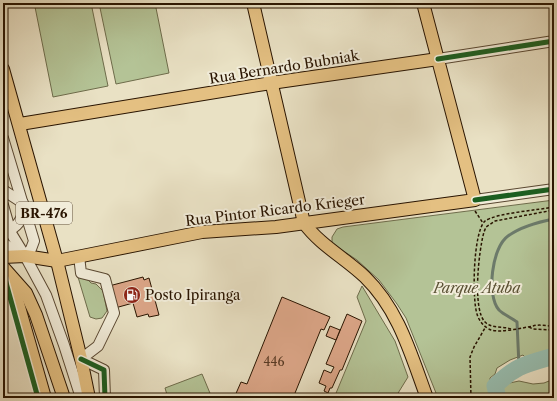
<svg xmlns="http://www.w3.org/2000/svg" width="557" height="401" viewBox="0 0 557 401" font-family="'Libre Caslon Text',serif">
<rect width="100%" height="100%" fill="#e9e1c4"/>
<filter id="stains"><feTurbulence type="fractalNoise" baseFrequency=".005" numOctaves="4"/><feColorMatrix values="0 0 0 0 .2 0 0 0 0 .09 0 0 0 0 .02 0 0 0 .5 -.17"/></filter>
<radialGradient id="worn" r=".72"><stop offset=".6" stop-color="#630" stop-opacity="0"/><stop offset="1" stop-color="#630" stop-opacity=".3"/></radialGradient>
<g fill="#b4c396" stroke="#6e6c4b">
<polygon points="55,3 91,3 108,86 53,97 35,7"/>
<polygon points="99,3 155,3 169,73 116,84"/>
<polygon points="554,200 554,349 535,359 526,358 523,355 510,360 497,368 495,374 490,378 490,382 495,379 505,384 519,381 533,384 544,383 554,379 554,398 438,398 406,318 397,304 379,280 357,260 336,246 332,242 332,237 337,229 343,227"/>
<polygon points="78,277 88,280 91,283 96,284 103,291 107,311 102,318 96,319 90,317"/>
<polygon points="362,286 395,341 408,377 395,398 334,398 366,321 357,297"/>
<polygon points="202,374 212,398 168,398 165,388"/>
</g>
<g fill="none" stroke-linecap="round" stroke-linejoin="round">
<path stroke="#6c7a6a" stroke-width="3" d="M519,366l-2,-44c-5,-4 -13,-7 -18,-12 -13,-15 -7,-63 9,-74 14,-10 30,-14 46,-17"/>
<path stroke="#98beb0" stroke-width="17" d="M498,398l-3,-12c21,-21 32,-22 59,-30"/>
</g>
<g fill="#dca688" stroke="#291400">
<polygon points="143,277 144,280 149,278 159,315 149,317 148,314 137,317 133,303 115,308 109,286"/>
<polygon points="282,297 330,317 324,330 321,329 293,398 234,398 241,382 247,384"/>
<polygon points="347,314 362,321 342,370 340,370 332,388 330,388 328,393 324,391 326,386 319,383 324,370 331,373 334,367 326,364"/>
<polygon points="330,326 340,330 336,340 326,336"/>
</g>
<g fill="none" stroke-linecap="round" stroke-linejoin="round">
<g stroke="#594731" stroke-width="12">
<g id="minor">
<polyline points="438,59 554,41"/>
<polyline points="3,138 34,241 31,249 25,256"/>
<polyline points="3,190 23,203"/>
<polyline points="475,200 554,189"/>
<polyline points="3,205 9,226"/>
<polyline points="3,220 25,256 46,295 64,345 81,398"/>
<path d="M5,232c12,-4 18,-13 19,-25"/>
<polyline points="3,243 12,249 25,256"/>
<polyline points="79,256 81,273 105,279 114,313 98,346 81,359 104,370 105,398"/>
</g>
</g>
<g stroke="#291400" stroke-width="14">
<g id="major">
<path d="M253,3l51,220c16,22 41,35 61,54 34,33 46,78 62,121"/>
<polyline points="3,69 57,261 81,359 89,398"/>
<polyline points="20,124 271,83 438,59"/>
<polyline points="3,257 25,256 57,261 202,232 276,227 475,200 423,3"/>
<polyline points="3,267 26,293 36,315 64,398"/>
<polyline points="11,279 45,398"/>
</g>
</g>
<g stroke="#291400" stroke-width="1.5" stroke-dasharray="3 2" stroke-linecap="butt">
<path d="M554,207c-15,3 -58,6 -69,14 -12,11 -13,78 -8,93 2,7 7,13 14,16 10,3 31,-2 42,-4 6,-2 14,0 21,0"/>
<polyline points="475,211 483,223"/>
<polyline points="529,327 533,329 554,330"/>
<path d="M511,329c-8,-3 -19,0 -26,-7 -13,-13 -6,-73 -1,-90l2,-5 9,-6 59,-11"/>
<polyline points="471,398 470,357 474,347 485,328"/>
</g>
<use href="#minor" stroke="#f1ecd9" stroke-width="10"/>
<use href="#major" stroke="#e4c082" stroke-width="12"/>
<g stroke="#f1ecd9" stroke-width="8">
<g id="cycleway">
<polyline points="438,59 554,41"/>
<polyline points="475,200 554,189"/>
<polyline points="3,275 5,279 38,398"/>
<polyline points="81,359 104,370 105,398"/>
</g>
</g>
<use href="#cycleway" stroke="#1b5e20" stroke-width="5"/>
</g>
<defs>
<g id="fuel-disc" transform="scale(0.9)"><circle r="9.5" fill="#8f2418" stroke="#f1ecd9"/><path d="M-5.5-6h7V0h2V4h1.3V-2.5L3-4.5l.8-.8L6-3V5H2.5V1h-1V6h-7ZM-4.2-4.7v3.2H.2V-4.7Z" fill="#fff"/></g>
</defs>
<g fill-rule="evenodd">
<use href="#fuel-disc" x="132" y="295"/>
</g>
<g text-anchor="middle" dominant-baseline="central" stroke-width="4" stroke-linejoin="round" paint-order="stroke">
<g font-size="12" fill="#563822">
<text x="274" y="361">446</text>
</g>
<rect fill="#f1ecd9" stroke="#655541" stroke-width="1" x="16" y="202" width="56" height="22" rx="3"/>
<g font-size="13" font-weight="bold" fill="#291400">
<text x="44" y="213">BR-476</text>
</g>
<g font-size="14" fill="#291400" stroke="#f1ecd9">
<text transform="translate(284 67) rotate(-9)">Rua Bernardo Bubniak</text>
<text transform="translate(275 210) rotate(-7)">Rua Pintor Ricardo Krieger</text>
</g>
<g font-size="14" font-style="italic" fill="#5a5134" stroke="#f1ecd9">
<text x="477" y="288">Parque Atuba</text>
</g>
<g font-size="14" fill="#291400" stroke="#f1ecd9" text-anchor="start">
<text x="145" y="295">Posto Ipiranga</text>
</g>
</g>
<rect width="557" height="401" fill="none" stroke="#e9e1c4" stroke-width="16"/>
<rect x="4" y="4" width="549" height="393" fill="none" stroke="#291400" stroke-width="2"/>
<rect x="8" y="8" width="541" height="385" fill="none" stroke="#291400"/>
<rect width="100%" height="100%" filter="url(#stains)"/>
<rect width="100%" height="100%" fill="url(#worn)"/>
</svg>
